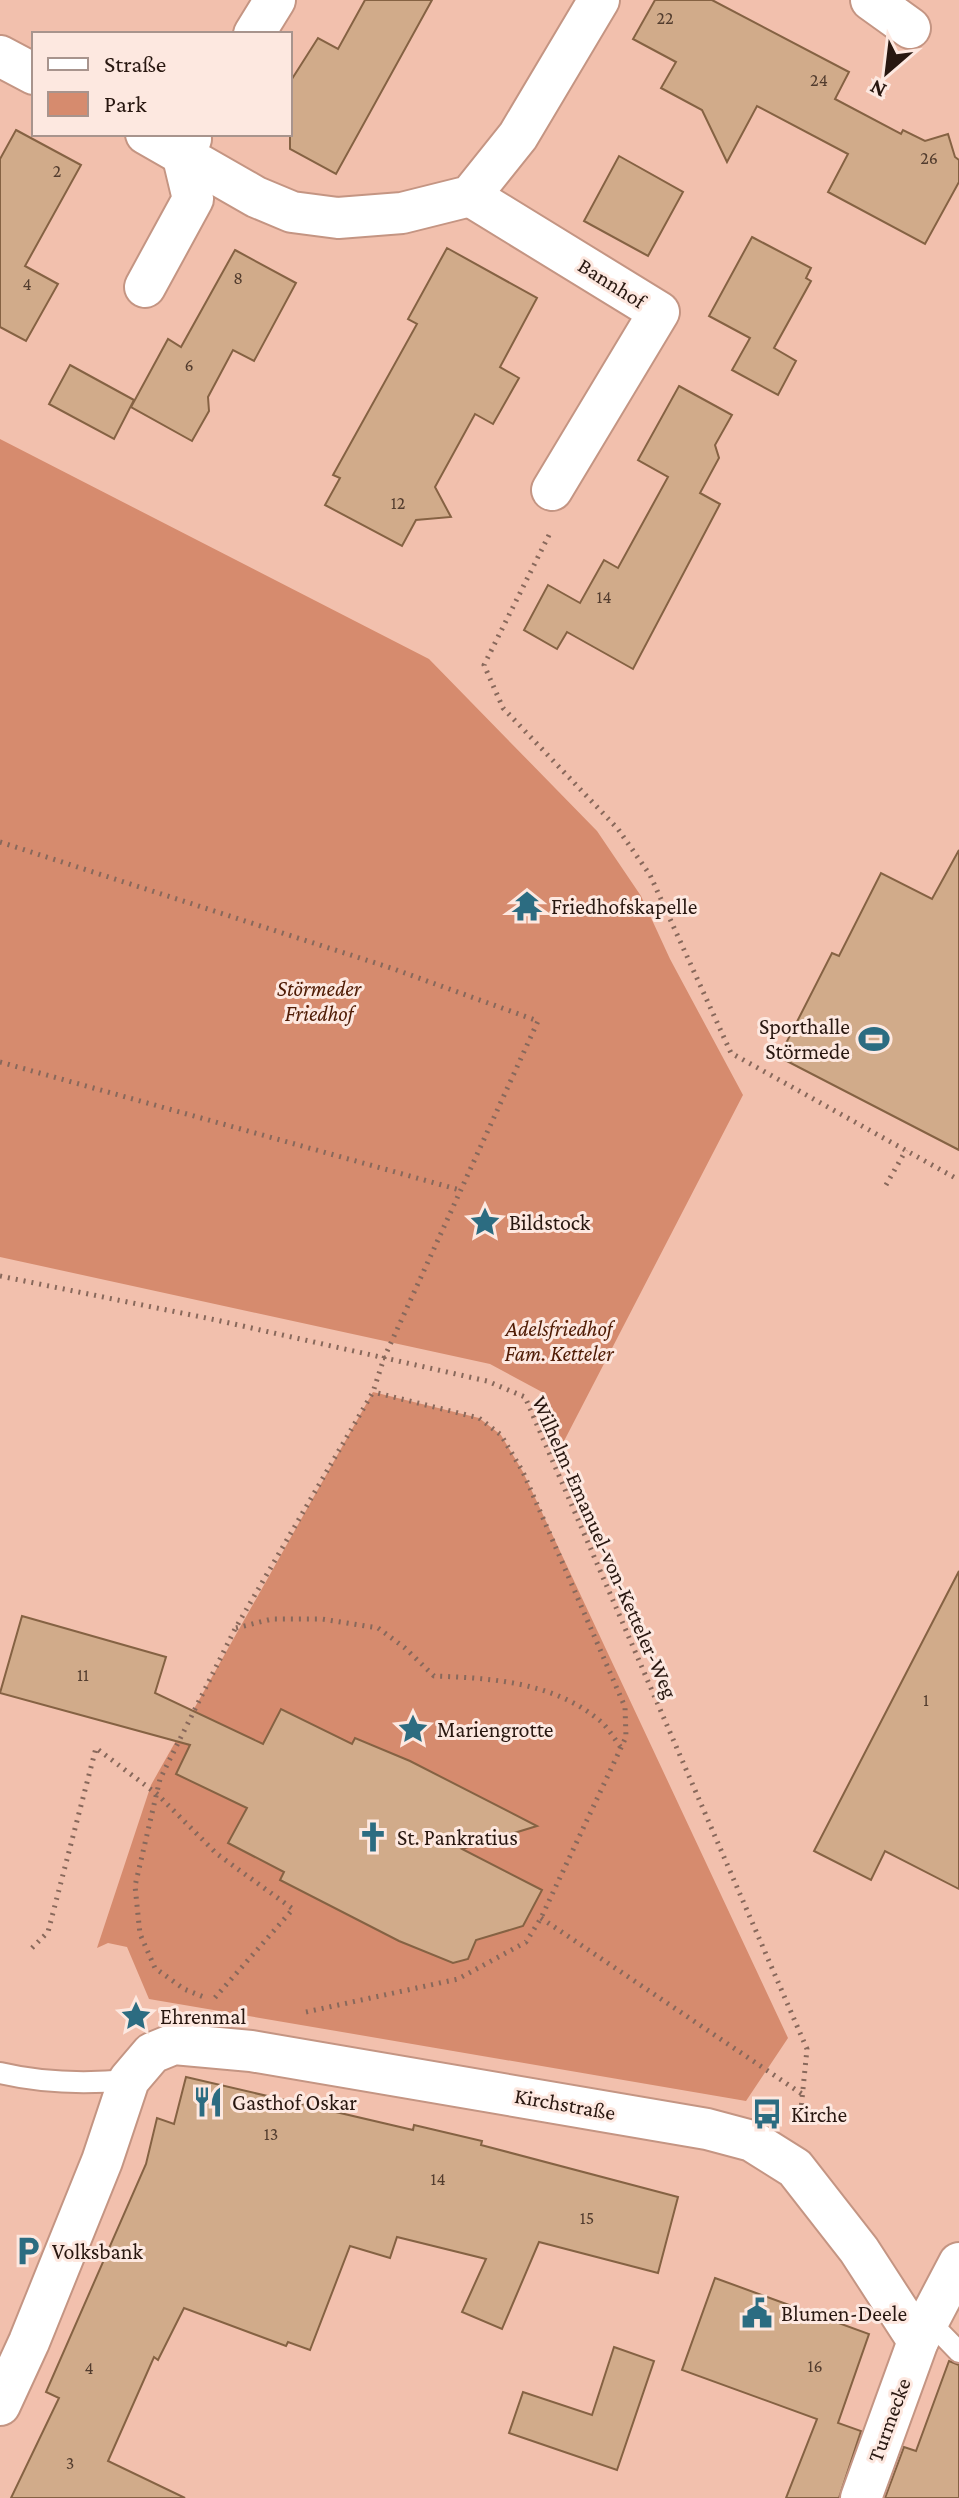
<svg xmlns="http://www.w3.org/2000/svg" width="959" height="2498" viewBox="0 0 959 2498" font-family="'Crimson Pro',serif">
<rect width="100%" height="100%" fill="#f2c0ad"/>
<g fill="#d68b6e">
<polygon points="0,439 429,659 597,831 641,896 670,959 743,1095 563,1443 542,1392 490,1364 0,1257"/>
<polygon points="373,1392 479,1418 501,1435 523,1472 788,2038 746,2101 149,1999 127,1947 108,1943 97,1948 151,1785"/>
</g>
<g fill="#d1ab8a" stroke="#856243" stroke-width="2">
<polygon points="365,0 432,0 336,174 290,149 290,82 318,38 338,49"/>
<polygon points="655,0 712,0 849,72 835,99 901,134 903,130 925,141 948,134 955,157 959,160 959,182 925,244 828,192 848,154 757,106 727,162 702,110 661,88 676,62 633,39"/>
<polygon points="16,130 81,165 25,266 58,284 26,341 0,327 0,159"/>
<polygon points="619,156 683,192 648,256 584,221"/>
<polygon points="752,237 811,268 806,278 811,281 774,348 796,361 778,395 732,370 750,338 709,316"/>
<polygon points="447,248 537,298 500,367 519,378 493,424 475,414 435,487 451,517 416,520 402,546 325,505 340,478 333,475 417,324 408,319"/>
<polygon points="235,250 296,283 254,361 233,350 208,397 209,411 192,441 131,407 168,339 181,347"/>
<polygon points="70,365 134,400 114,439 49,404"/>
<polygon points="679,386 732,415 715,445 719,458 700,493 720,504 633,669 567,632 557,649 524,630 548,585 580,603 604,560 618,568 668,477 638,460"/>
<polygon points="959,850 959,1150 779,1057 832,953 839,956 881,873 932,899"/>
<polygon points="959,1571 959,1889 885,1851 871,1880 814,1851"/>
<polygon points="22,1616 166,1657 155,1693 263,1744 281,1709 352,1744 355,1738 410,1761 537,1826 462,1849 542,1890 523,1926 476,1940 468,1959 453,1963 399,1941 280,1880 284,1872 228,1843 247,1808 176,1774 190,1745 0,1693"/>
<polygon points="186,2077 413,2130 414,2125 482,2141 481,2145 678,2197 658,2273 539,2242 502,2329 462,2312 486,2259 397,2237 390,2258 350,2246 310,2350 288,2342 286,2346 184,2308 158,2360 154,2357 108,2461 185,2498 11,2498 59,2398 46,2392 146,2164 157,2118 174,2124"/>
<polygon points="715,2278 869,2334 838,2423 861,2431 839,2498 786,2498 817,2419 682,2370"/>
<polygon points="614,2347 654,2361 617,2470 509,2433 523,2392 592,2415"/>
<polygon points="949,2361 959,2365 959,2498 885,2498 904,2447 916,2451"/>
</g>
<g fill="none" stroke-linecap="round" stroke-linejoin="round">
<g stroke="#c49583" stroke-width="24">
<g id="lane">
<path d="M0,2073c42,10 86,11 129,7"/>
<polyline points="929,2321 959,2352"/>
</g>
</g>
<g stroke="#c49583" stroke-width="44">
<g id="street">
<polyline points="871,0 910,28"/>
<polyline points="254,34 275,0"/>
<polyline points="0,56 34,74"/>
<polyline points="146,134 256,197 292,212 338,218 402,213 470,196 518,136 599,0"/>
<polyline points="470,196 659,312 552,490"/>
<polyline points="145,287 193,199 182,153 191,139"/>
<polyline points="0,2405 29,2342 102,2161 129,2080 152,2053 174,2044 251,2051 707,2129 752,2141 795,2168 859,2250 918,2341"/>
<polyline points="861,2498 918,2341 959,2263"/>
</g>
</g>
<g stroke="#88685b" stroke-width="5" stroke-dasharray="2 6" stroke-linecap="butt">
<polyline points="549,535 484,665 503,708 618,829 650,875 731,1053 959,1180"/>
<polyline points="0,842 391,968 538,1021 384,1358 373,1392 235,1629 160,1779 135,1886 140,1934 155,1968 184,1989 206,1998"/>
<polyline points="0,1062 460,1190"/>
<polyline points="886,1185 906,1150"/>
<polyline points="0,1276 216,1320 487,1381 525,1397 807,2049 800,2119"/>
<path d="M236,1628l36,-9h50l56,9 27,20 29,28c57,2 119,6 165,44 9,7 16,20 23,29"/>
<polyline points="541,1918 802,2094"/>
<polyline points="32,1948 48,1932 96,1748 157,1794 217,1854 293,1909 212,2001"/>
<polyline points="306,2012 458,1979 526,1942 541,1918 626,1737 625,1707 523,1472 501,1435 479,1418 373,1392"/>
</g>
<use href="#lane" stroke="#fff" stroke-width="20"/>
<use href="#street" stroke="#fff" stroke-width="40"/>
</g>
<defs>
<g id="temple-bare" transform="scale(2.4)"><path d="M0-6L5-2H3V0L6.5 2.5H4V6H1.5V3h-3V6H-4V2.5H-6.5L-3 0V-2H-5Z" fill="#2c6c81" stroke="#fde8e0" stroke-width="2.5" paint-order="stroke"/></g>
<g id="stadium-bare" transform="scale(2.4)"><path d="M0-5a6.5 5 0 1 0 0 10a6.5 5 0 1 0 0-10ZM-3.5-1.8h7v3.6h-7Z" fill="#2c6c81" stroke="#fde8e0" stroke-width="2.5" paint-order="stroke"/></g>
<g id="sight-bare" transform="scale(2.4)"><path d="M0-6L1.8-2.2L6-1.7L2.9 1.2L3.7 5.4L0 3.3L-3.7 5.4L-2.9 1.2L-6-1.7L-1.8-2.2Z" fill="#2c6c81" stroke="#fde8e0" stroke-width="2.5" paint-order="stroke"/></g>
<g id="church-bare" transform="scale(2.4)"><path d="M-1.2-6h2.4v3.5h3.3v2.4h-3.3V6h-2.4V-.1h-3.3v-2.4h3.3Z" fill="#2c6c81" stroke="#fde8e0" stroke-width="2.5" paint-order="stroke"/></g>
<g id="restaurant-bare" transform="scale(2.4)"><path d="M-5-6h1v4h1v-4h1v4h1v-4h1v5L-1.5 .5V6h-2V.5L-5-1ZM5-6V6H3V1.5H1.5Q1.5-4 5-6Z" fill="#2c6c81" stroke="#fde8e0" stroke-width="2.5" paint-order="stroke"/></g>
<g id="bus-bare" transform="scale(2.4)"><path d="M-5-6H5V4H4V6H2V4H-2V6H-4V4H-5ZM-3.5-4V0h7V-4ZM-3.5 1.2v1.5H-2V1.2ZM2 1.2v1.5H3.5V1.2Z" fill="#2c6c81" stroke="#fde8e0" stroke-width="2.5" paint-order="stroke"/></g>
<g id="parking-bare" transform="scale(2.4)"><path d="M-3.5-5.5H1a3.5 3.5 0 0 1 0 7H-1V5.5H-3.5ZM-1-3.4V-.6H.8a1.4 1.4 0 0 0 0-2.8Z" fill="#2c6c81" stroke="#fde8e0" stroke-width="2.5" paint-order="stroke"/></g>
<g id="civic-bare" transform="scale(2.4)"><path d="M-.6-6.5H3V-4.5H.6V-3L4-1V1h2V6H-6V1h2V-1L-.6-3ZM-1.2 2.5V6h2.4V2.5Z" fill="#2c6c81" stroke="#fde8e0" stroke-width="2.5" paint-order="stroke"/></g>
</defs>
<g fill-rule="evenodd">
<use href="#temple-bare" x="527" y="906"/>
<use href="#stadium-bare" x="874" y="1039"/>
<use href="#sight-bare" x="485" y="1222"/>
<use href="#sight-bare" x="413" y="1729"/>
<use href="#church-bare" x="373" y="1837"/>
<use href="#sight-bare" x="136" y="2016"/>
<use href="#restaurant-bare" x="208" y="2102"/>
<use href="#bus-bare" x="767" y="2114"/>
<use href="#parking-bare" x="28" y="2251"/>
<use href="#civic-bare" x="757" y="2313"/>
</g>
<g text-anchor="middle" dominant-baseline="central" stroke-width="6" stroke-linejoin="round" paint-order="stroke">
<g font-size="18" fill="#523c2e">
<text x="665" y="18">22</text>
<text x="819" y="80">24</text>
<text x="929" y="158">26</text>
<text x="57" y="171">2</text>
<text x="238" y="278">8</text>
<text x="27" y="284">4</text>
<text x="189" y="365">6</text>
<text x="398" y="503">12</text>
<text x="604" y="597">14</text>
<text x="83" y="1675">11</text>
<text x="926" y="1700">1</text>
<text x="271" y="2134">13</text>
<text x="438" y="2179">14</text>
<text x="587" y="2218">15</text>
<text x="815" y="2366">16</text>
<text x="89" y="2368">4</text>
<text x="70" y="2463">3</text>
</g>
<g font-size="22" fill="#281710" stroke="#fde8e0">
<text transform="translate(612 283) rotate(32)">Bannhof</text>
<text transform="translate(605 1547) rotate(66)">Wilhelm-Emanuel-von-Ketteler-Weg</text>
<text transform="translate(565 2104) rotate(10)">Kirchstraße</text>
<text transform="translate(889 2420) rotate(-70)">Turmecke</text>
</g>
<g font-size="22" fill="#281710" stroke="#fde8e0" text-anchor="start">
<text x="551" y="906">Friedhofskapelle</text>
<text x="850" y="1026" text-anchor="end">Sporthalle<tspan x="850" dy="25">Störmede</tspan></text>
<text x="509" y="1222">Bildstock</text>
<text x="437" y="1729">Mariengrotte</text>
<text x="397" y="1837">St. Pankratius</text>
<text x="160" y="2016">Ehrenmal</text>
<text x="232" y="2102">Gasthof Oskar</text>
<text x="791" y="2114">Kirche</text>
<text x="52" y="2251">Volksbank</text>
<text x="781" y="2313">Blumen-Deele</text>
</g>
<g font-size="22" font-style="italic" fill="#4f1b04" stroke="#fde8e0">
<text x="319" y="988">Störmeder<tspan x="319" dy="25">Friedhof</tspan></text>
<text x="559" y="1328">Adelsfriedhof<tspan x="559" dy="25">Fam. Ketteler</tspan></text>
</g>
</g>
<rect x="32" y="32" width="260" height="104" fill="#fde8e0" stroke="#a8948d" stroke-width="2"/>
<rect x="48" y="58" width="40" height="12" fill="#ffffff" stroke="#a8948d" stroke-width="2"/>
<text x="104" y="72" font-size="24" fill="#281710">Straße</text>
<rect x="48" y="92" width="40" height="24" fill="#d68b6e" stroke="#a8948d" stroke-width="2"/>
<text x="104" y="112" font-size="24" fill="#281710">Park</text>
<g transform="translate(887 72) rotate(208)" stroke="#fde8e0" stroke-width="6" paint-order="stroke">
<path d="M0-6L14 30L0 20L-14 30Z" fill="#281710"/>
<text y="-12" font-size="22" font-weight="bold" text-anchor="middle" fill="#281710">N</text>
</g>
</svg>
